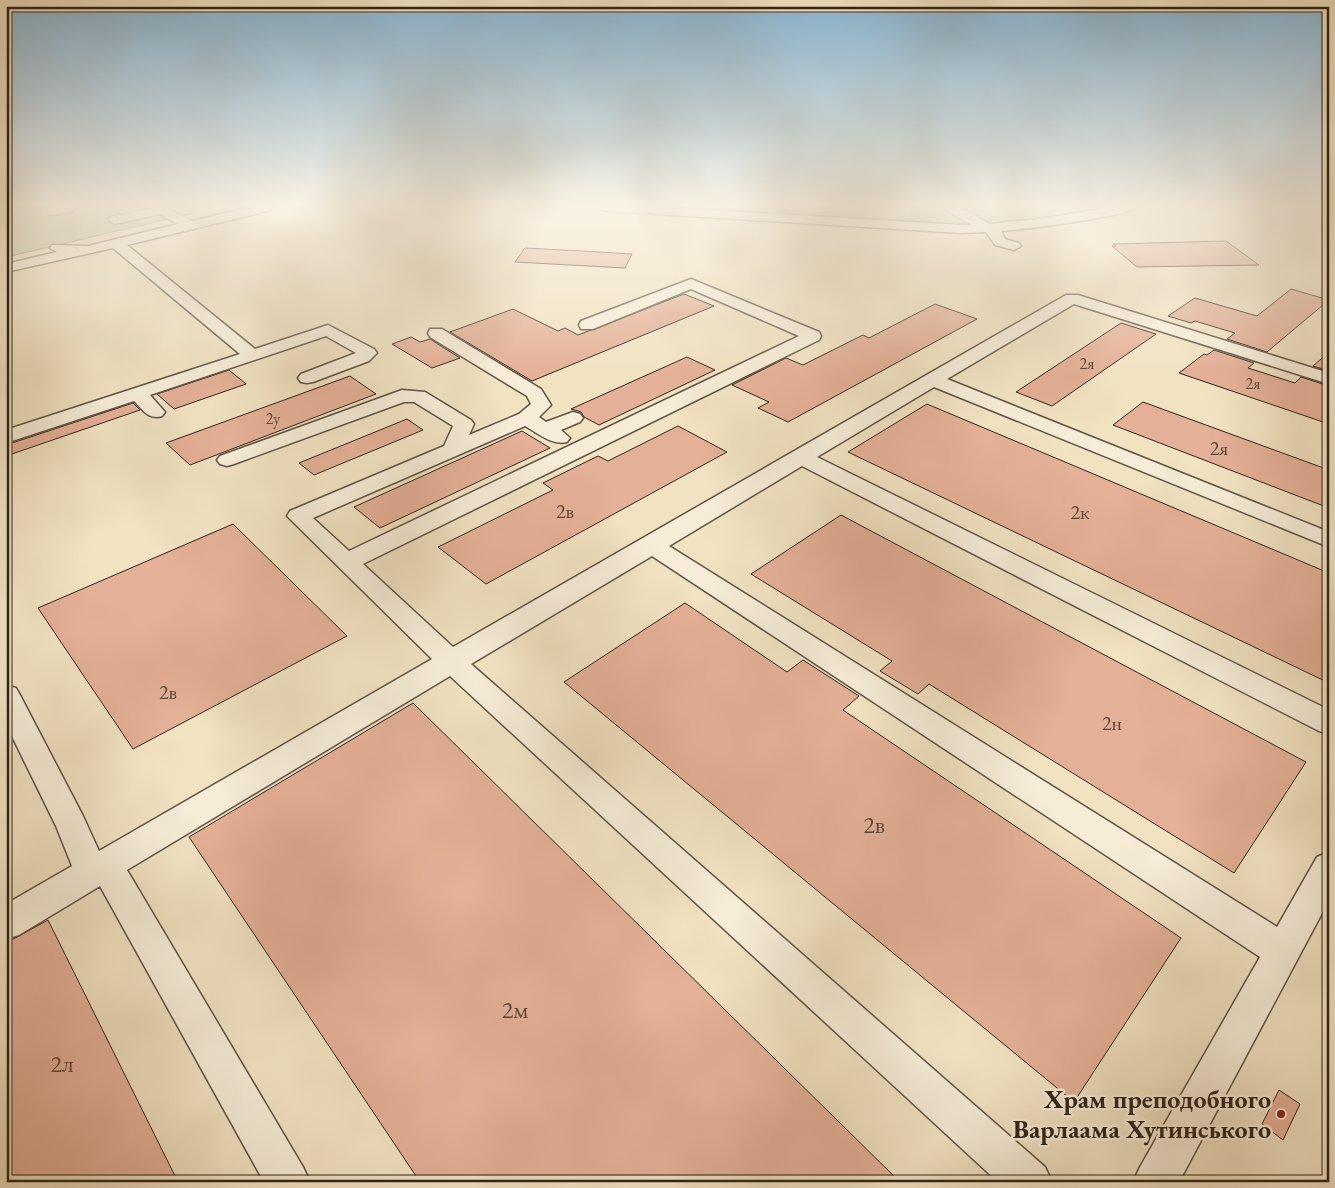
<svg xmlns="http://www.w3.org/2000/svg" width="1335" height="1188" viewBox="0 0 1335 1188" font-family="'EB Garamond',serif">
<rect width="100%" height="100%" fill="#f1e2c2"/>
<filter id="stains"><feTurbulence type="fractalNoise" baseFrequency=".004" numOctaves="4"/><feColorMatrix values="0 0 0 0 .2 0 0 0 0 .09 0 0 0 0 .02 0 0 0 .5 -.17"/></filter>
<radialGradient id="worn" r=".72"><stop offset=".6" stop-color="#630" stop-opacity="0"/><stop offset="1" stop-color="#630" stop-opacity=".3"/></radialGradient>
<g fill="#b7c495" stroke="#727458">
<polygon points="6,207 188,207 198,212 6,257"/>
<polygon points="774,207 1111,207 993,225 956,225 802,215 774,210"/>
</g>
<g fill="#e4b097" stroke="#2e251b">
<polygon points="1226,241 1259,265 1137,267 1112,246 1116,246 1113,244"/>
<polygon points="525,248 582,251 632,254 625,268 515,262"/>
<polygon points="1291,289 1329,300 1267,352 1227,339 1235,333 1195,321 1191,323 1168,316 1195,298 1257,316"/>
<polygon points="684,294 714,306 532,381 450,332 513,309 558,331 565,328 578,335"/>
<polygon points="935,304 977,319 788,422 758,408 769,402 732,385 786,358 803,365 863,335 869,338"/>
<polygon points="1121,323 1156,334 1052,406 1016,392"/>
<polygon points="411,337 420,342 430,339 460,358 432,368 392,344"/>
<polygon points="1214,350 1254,363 1248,368 1295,383 1301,377 1329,386 1329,424 1179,373 1204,354 1207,355"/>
<polygon points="1329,352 1329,371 1313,366"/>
<polygon points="687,357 715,370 599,425 584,417 581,412 571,409"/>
<polygon points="229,370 246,384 174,409 157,394"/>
<polygon points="350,376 376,394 190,465 166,443"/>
<polygon points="1143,402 1329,470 1329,508 1113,425"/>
<polygon points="133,403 140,410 6,456 6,445"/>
<polygon points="927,404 1329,573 1329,683 848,452"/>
<polygon points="407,419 423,430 314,475 299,463"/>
<polygon points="678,426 727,452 486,584 438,547 553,490 543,483 598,456 608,461"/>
<polygon points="522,431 550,448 380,528 354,507"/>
<polygon points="841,515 1306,762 1234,873 929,684 918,694 880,671 892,661 751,574"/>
<polygon points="233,524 347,636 133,749 38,608"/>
<polygon points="685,603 787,672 803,660 859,696 843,710 1181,938 1074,1102 564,682"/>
<polygon points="413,703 900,1182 420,1182 189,837"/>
<polygon points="48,920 178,1182 6,1182 6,943"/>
<polygon points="1279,1090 1300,1104 1283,1140 1262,1124"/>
</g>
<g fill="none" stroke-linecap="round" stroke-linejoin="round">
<g stroke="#5f5445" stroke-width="3">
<g id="minor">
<path d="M55,207h22c-5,6 -21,9 -29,7l-1,-3 1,-3z"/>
<path d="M158,207h8l26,14 59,-14h21l-1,3 -144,35 128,104 73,-24 46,24 3,4 -8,8 -56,21 -6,1 -6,-1 -3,-4 3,-4 55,-21 -30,-17 -176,59 15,17 -3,4c-14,4 -19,-6 -28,-15l-128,42v-13l234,-76 -127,-106 -107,24v-8l51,-12 -7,-4 2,-3 36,1 90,-22 -19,-10 -44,10 -7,-4 2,-3z"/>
<path d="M602,207h63l296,18h11l-26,-15 -1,-3h15l30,17 57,-6 65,-11h26c-8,9 -118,23 -137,24l4,8 14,4 2,3 -7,4 -19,-5 -9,-13 -25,1 -353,-22 -5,-1z"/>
<path d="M691,279l128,53 2,4 -2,4 -456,224 90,83 613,-352h12l251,78v11l-255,-80 -127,75 382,153v15l-395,-160 -117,70 512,253v24l-10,-3 -517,-265 -133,80 608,381 40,-70 12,-5v48l-150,282h-46l7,-15 120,-210 -608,-401 -181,108 574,503 7,15h-54l-548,-506 -323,194 176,297 7,15h-46l-164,-296 -81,49 -13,4v-35l66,-38 -16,-40 -50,-102v-39l10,3 4,7 63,121 16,35 333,-192 -145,-143 3,-5 154,-65 9,-20 -39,-24h-10l-170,62 -7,2 -7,-2 -3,-4 3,-4 182,-66 23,2 46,28 3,4 -5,11 50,-21 12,-10 -4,-8 -97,-59 -2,-4 2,-4h12l99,60 10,16 -12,12 7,5 27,-10 7,2 3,4 -3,4 -19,8 9,8 -3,4c-15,4 -29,-9 -42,-16l-212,92 36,33 450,-215 -108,-47 -98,40h-12l-2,-4 2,-4z"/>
</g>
</g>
<use href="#minor" fill="#f6ecd7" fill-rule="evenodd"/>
</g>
<linearGradient id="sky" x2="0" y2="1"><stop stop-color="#89b7d6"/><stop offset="0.55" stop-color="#f9f2e4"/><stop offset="1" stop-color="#f9f2e4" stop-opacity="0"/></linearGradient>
<rect width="1335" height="373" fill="url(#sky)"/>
<circle fill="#8f2418" stroke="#f6ecd7" stroke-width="2" cx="1281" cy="1114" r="5"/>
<g text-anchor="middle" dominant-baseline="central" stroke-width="5" stroke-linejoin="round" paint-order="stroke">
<g font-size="16" fill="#5c483a">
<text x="1087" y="363">2я</text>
<text x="1253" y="383">2я</text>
<text x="273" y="418">2у</text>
</g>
<g font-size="20" fill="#5c483a">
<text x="1219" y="448">2я</text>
<text x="565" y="511">2в</text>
<text x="1080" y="512">2к</text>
<text x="168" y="692">2в</text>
<text x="1112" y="723">2н</text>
</g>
<g font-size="24" fill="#5c483a">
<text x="874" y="824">2в</text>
<text x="515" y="1009">2м</text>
<text x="62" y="1063">2л</text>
</g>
<g font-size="26" font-weight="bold" fill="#2e251b" stroke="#f6ecd7" text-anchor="end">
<text x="1271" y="1099">Храм преподобного<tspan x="1271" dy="30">Варлаама Хутинського</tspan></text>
</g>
</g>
<rect width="1335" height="1188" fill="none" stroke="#f1e2c2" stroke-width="25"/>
<rect x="8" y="8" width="1320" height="1173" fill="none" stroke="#2e251b" stroke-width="2.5"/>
<rect x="12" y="12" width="1310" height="1163" fill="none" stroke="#2e251b"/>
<rect width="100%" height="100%" filter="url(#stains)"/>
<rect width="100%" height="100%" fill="url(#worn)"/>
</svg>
